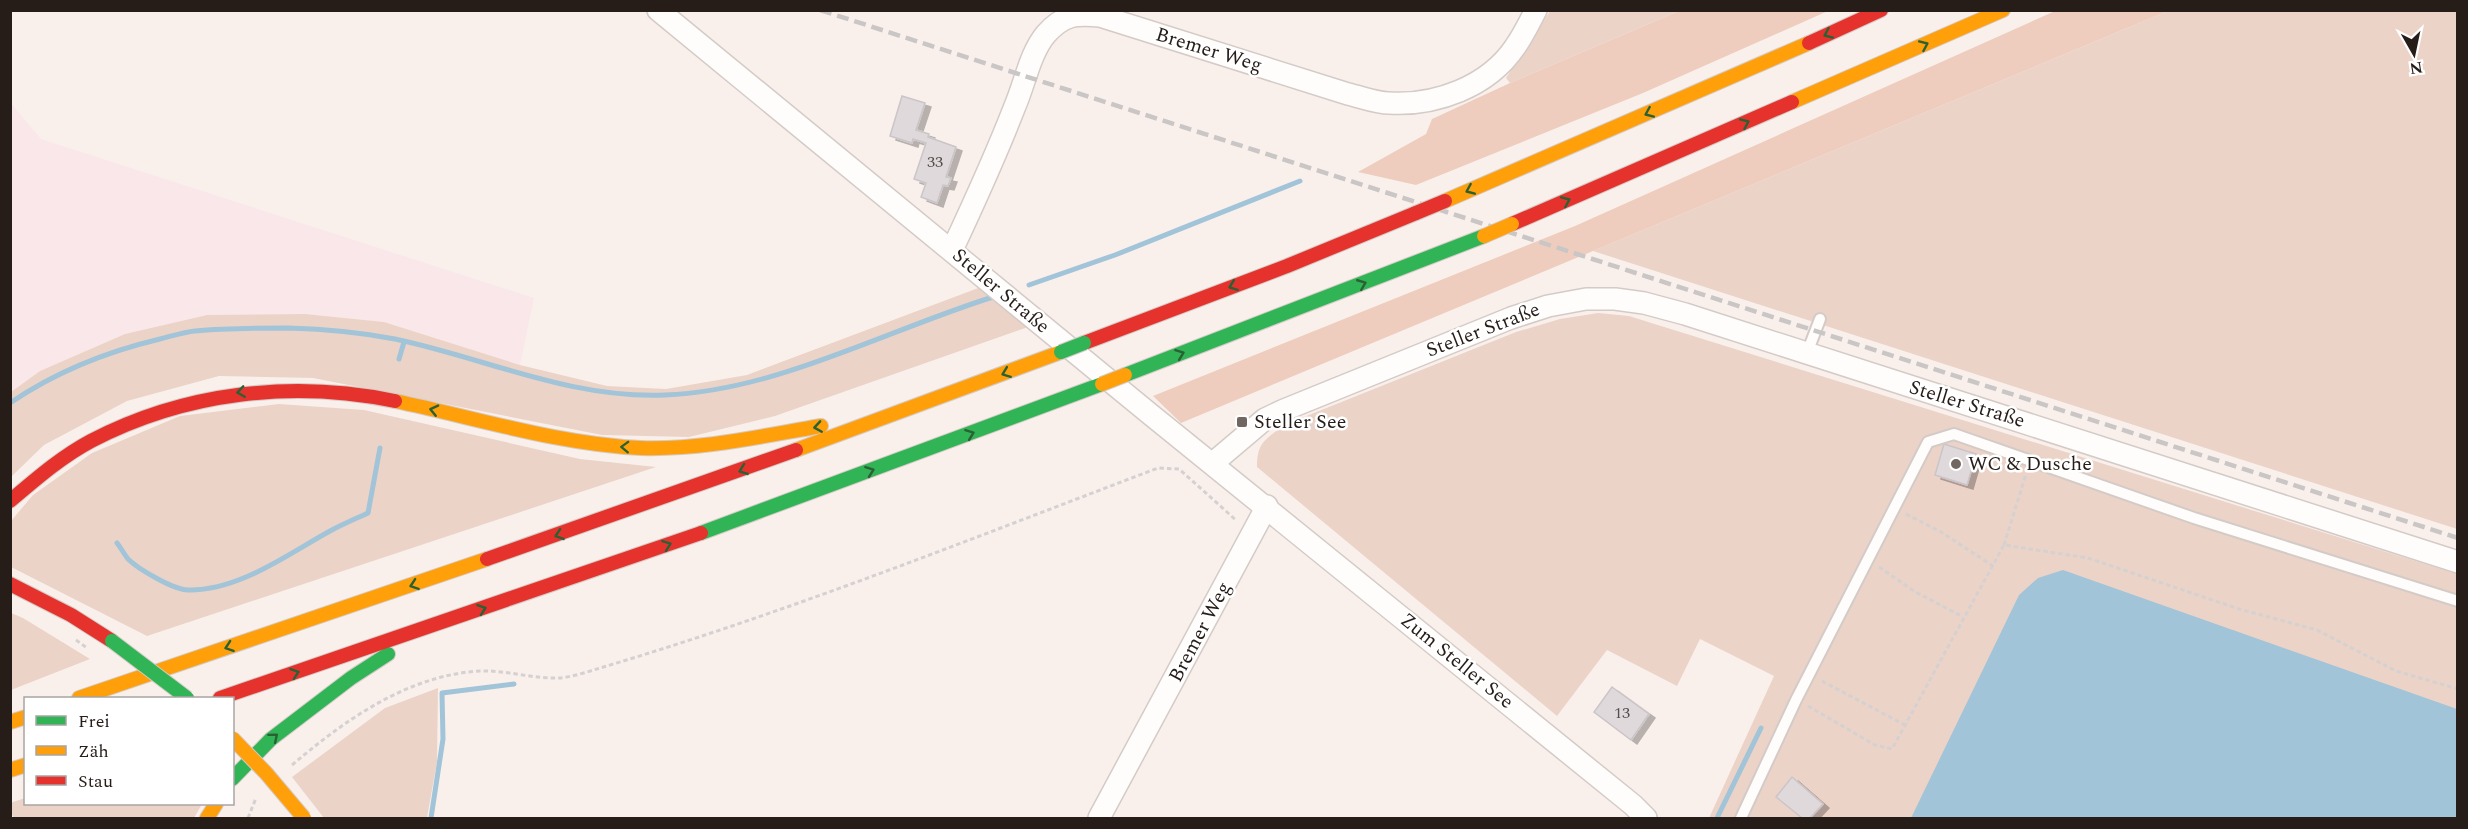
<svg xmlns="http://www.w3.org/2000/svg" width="2468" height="829" viewBox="0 0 2468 829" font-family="Spectral,serif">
<defs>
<filter id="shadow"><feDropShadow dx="6" dy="4" stdDeviation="0" flood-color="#0004"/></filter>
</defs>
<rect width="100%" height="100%" fill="#f9f0ec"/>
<polygon fill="#fae7ea" points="10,102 41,139 534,298 520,365 384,322 305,314 207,315 125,334 40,371 11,392"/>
<g fill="#ecd3c8">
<polygon points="1550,11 1679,11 1510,83 1506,78"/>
<polygon points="2168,11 2457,11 2457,529 1593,251"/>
<polygon points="981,287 1031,326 775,416 689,437 602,435 313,378 219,376 127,401 44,445 11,477 11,392 40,371 125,334 207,315 305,314 384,322 520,365 607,386 666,389 747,375"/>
<path d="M1598,313l31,3 828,258v244h-748l65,-142 -74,-37 -23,47 -70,-36 -50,66 -300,-249c0,-25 8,-27 27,-42l232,-93 44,-13z"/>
<polygon points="279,404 364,410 580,459 656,467 147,636 11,567 11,521 33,495 92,453 180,416"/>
<polygon points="11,613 23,618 90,659 11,690"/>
<polygon points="438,688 437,762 427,818 324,818 292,777 385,708"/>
<polygon points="25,798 26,804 202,804 194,818 14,818 11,813 10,803"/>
</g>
<g fill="#efcdbe">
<polygon points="1679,11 1828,11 1643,93 1416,185 1358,172 1426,134 1432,119 1510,83"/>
<polygon points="2055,11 2168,11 1181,423 1153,396 1575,226"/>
</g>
<polygon fill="#a1c4d8" points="2063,570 2457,709 2457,818 1911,818 2019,595 2038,578"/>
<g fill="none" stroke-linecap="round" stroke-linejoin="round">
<g stroke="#a1c4d8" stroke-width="5">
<polyline points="1029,285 1115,255 1300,181"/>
<polyline points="399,359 404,342"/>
<path d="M10,403c47,-32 95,-51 150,-64 12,-3 24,-7 35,-8 31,-3 62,-3 93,-3 35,1 71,4 107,11 90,19 175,60 270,56 111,-4 222,-65 328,-98"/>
<path d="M117,543c4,5 7,11 11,16 10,10 46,31 60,31 51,1 100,-36 142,-59 13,-7 25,-12 38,-18l12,-65"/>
<polyline points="431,818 443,739 442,693 514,684"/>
<polyline points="1717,818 1761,728"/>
</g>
</g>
<g fill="#dfd9dc" stroke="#cac5c8" stroke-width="1.5" filter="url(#shadow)">
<polygon points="902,96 925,103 916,130 929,134 928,137 956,147 946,177 951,178 948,186 943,185 937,203 921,197 926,183 914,179 926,143 913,139 912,143 890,136"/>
<polygon points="1944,444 1976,454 1967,485 1935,475"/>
<polygon points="1612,687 1649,714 1631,740 1594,712"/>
<polygon points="1792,777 1823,804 1810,818 1802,818 1776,797"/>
</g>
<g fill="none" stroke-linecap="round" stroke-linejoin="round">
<g stroke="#d4cbc7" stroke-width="14">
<g id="lane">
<polyline points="1807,353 1820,319"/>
<polyline points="1741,818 1796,700 1928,442 1954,434 2194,518 2458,601"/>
</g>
</g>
<g stroke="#d4cbc7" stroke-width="24">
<g id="street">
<polyline points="658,10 1150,414 1633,805 1646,818"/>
<path d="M952,250c22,-47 44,-95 63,-144 10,-23 15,-53 31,-72 18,-20 30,-20 54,-18l248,78c13,3 28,9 41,9 46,3 99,-16 126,-56 8,-11 14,-24 21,-37"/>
<polyline points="1213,463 1265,419 1284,410 1511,318 1548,306 1586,299 1615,299 1644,303 1685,314 2458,562"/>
<polyline points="1099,818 1267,506"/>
</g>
</g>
<g stroke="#d4cbc7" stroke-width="16">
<g id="fast">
<polyline points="1125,375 1484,236"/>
<polyline points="701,533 1102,384"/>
<polyline points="232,779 271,739 351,678 388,654"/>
</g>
</g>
<g stroke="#d4cbc7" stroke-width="16">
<g id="slow">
<polyline points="1792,102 2003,10"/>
<polyline points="1445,201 1809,43"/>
<path d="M395,401c82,17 162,43 246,47 60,2 121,-12 180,-22"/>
<polyline points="796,450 1061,352"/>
<polyline points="79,698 487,559"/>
<polyline points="10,722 26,717"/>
<polyline points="10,770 26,765"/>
<polyline points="207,818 216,804"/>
</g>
</g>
<g stroke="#d4cbc7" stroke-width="16">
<g id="jam">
<polyline points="1809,43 1881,10"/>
<polyline points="1512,224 1792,102"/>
<polyline points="1084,343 1287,266 1416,213"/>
<path d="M10,501c26,-22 51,-44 81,-60 94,-49 201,-61 304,-40"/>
<polyline points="487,559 796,450"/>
<polyline points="10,584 71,615 112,641"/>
<polyline points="220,698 701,533"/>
</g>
</g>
<g stroke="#d5d1d0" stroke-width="3" stroke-dasharray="4.5 3" stroke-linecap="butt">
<polyline points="1906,514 1941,532 1993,566"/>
<polyline points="2004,545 2026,474"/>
<polyline points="1879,567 1914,591 1963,617"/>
<polyline points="1822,681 1905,725"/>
<polyline points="1808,706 1875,745 1892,749 2004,545 2088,558 2239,609 2317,630 2396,671 2458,689"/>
<path d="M292,765c53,-45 116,-90 188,-94 26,-1 53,8 79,7 13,-1 28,-6 41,-10 189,-56 373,-130 558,-200l21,1 58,52"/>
<polyline points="248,818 256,798"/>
</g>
<use href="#lane" stroke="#fefdfc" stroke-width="10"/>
<use href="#street" stroke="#fefdfc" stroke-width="21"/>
<use href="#fast" stroke="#30b455" stroke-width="14"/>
<use href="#slow" stroke="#ff9f0a" stroke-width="14"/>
<use href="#jam" stroke="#e5322d" stroke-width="14"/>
<polyline stroke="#c9c6c5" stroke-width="4.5" stroke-dasharray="12 6" stroke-linecap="butt" points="820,10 2458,538"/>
<g stroke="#d4cbc7" stroke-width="16" stroke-linecap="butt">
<g id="fast-bridge">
<polyline points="1061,352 1084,343"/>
<polyline points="112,641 187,698"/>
</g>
</g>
<g stroke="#d4cbc7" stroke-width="16" stroke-linecap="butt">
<g id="slow-bridge">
<polyline points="1484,236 1512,224"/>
<polyline points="1102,384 1125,375"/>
<polyline points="232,738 266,773 304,818"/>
</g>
</g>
<g stroke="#d4cbc7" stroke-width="16" stroke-linecap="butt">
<polyline id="jam-bridge" points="1416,213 1445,201"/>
</g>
<polyline stroke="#d5d1d0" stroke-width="3" stroke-dasharray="4.5 3" stroke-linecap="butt" points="76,640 87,648"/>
<use href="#fast-bridge" stroke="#30b455" stroke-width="14"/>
<use href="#slow-bridge" stroke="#ff9f0a" stroke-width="14"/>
<use href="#jam-bridge" stroke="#e5322d" stroke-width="14"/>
</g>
<defs><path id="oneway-chevron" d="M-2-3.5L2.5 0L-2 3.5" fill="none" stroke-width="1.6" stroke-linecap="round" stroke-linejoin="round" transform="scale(1.5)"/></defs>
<g stroke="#2a6134">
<use href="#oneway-chevron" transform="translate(1828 34) rotate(156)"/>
<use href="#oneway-chevron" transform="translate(1924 45) rotate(-24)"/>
<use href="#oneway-chevron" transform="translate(1649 113) rotate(157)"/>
<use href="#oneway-chevron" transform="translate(1745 123) rotate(-24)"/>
<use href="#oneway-chevron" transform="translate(1470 190) rotate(157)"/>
<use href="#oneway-chevron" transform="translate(1566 201) rotate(-23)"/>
<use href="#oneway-chevron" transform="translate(1362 284) rotate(-22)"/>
<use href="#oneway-chevron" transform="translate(1233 286) rotate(159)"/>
<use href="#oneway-chevron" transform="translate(1180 354) rotate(-21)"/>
<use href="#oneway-chevron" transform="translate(1006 373) rotate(159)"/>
<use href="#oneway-chevron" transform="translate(241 392) rotate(172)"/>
<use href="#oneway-chevron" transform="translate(434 410) rotate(-167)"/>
<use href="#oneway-chevron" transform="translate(818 427) rotate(171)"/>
<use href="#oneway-chevron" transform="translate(970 434) rotate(-21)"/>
<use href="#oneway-chevron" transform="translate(625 447) rotate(-178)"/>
<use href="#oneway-chevron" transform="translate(743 470) rotate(160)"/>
<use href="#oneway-chevron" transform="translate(870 471) rotate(-20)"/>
<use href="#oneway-chevron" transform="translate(559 535) rotate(161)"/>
<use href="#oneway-chevron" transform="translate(667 545) rotate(-20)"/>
<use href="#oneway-chevron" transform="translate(414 585) rotate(161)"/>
<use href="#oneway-chevron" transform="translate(482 609) rotate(-19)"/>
<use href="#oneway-chevron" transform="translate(229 647) rotate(161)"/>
<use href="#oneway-chevron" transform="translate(295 673) rotate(-19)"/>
<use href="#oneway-chevron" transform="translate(274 737) rotate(-40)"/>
</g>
<g fill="#706763" stroke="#fff" stroke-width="2">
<rect x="1236" y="416" width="12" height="12" rx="3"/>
<circle cx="1956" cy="464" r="6"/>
</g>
<g text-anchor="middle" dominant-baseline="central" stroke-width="5" stroke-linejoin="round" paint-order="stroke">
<g font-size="16" fill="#554d4b">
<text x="935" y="162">33</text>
<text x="1622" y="713">13</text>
</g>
<g font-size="20" fill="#261d19" stroke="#fff">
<text transform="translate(1209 50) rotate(17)">Bremer Weg</text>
<text transform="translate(1001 291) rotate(40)">Steller Straße</text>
<text transform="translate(1483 330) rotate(-21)">Steller Straße</text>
<text transform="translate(1967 404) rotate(17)">Steller Straße</text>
<text transform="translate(1200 632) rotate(-62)">Bremer Weg</text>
<text transform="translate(1457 661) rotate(39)">Zum Steller See</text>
</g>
<g font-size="20" fill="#261d19" stroke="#fff" text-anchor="start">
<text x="1254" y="422">Steller See</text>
<text x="1968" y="464">WC &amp; Dusche</text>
</g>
</g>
<rect width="2468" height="829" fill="none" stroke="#261d19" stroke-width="24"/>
<rect x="24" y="697" width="210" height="108" fill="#ffffff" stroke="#a8a5a3" stroke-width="1.5"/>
<rect x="36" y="716" width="30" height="9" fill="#30b455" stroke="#a8a5a3" stroke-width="1.5"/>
<text x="78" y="727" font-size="18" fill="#261d19">Frei</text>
<rect x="36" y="746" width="30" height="9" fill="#ff9f0a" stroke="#a8a5a3" stroke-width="1.5"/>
<text x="78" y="757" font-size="18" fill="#261d19">Zäh</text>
<rect x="36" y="776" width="30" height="9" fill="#e5322d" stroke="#a8a5a3" stroke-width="1.5"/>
<text x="78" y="787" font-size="18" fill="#261d19">Stau</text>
<g transform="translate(2414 54) rotate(171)" stroke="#ffffff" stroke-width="4.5" paint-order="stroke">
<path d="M0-4.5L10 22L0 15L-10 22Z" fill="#261d19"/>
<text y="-9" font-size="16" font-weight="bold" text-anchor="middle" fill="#261d19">N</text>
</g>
</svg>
